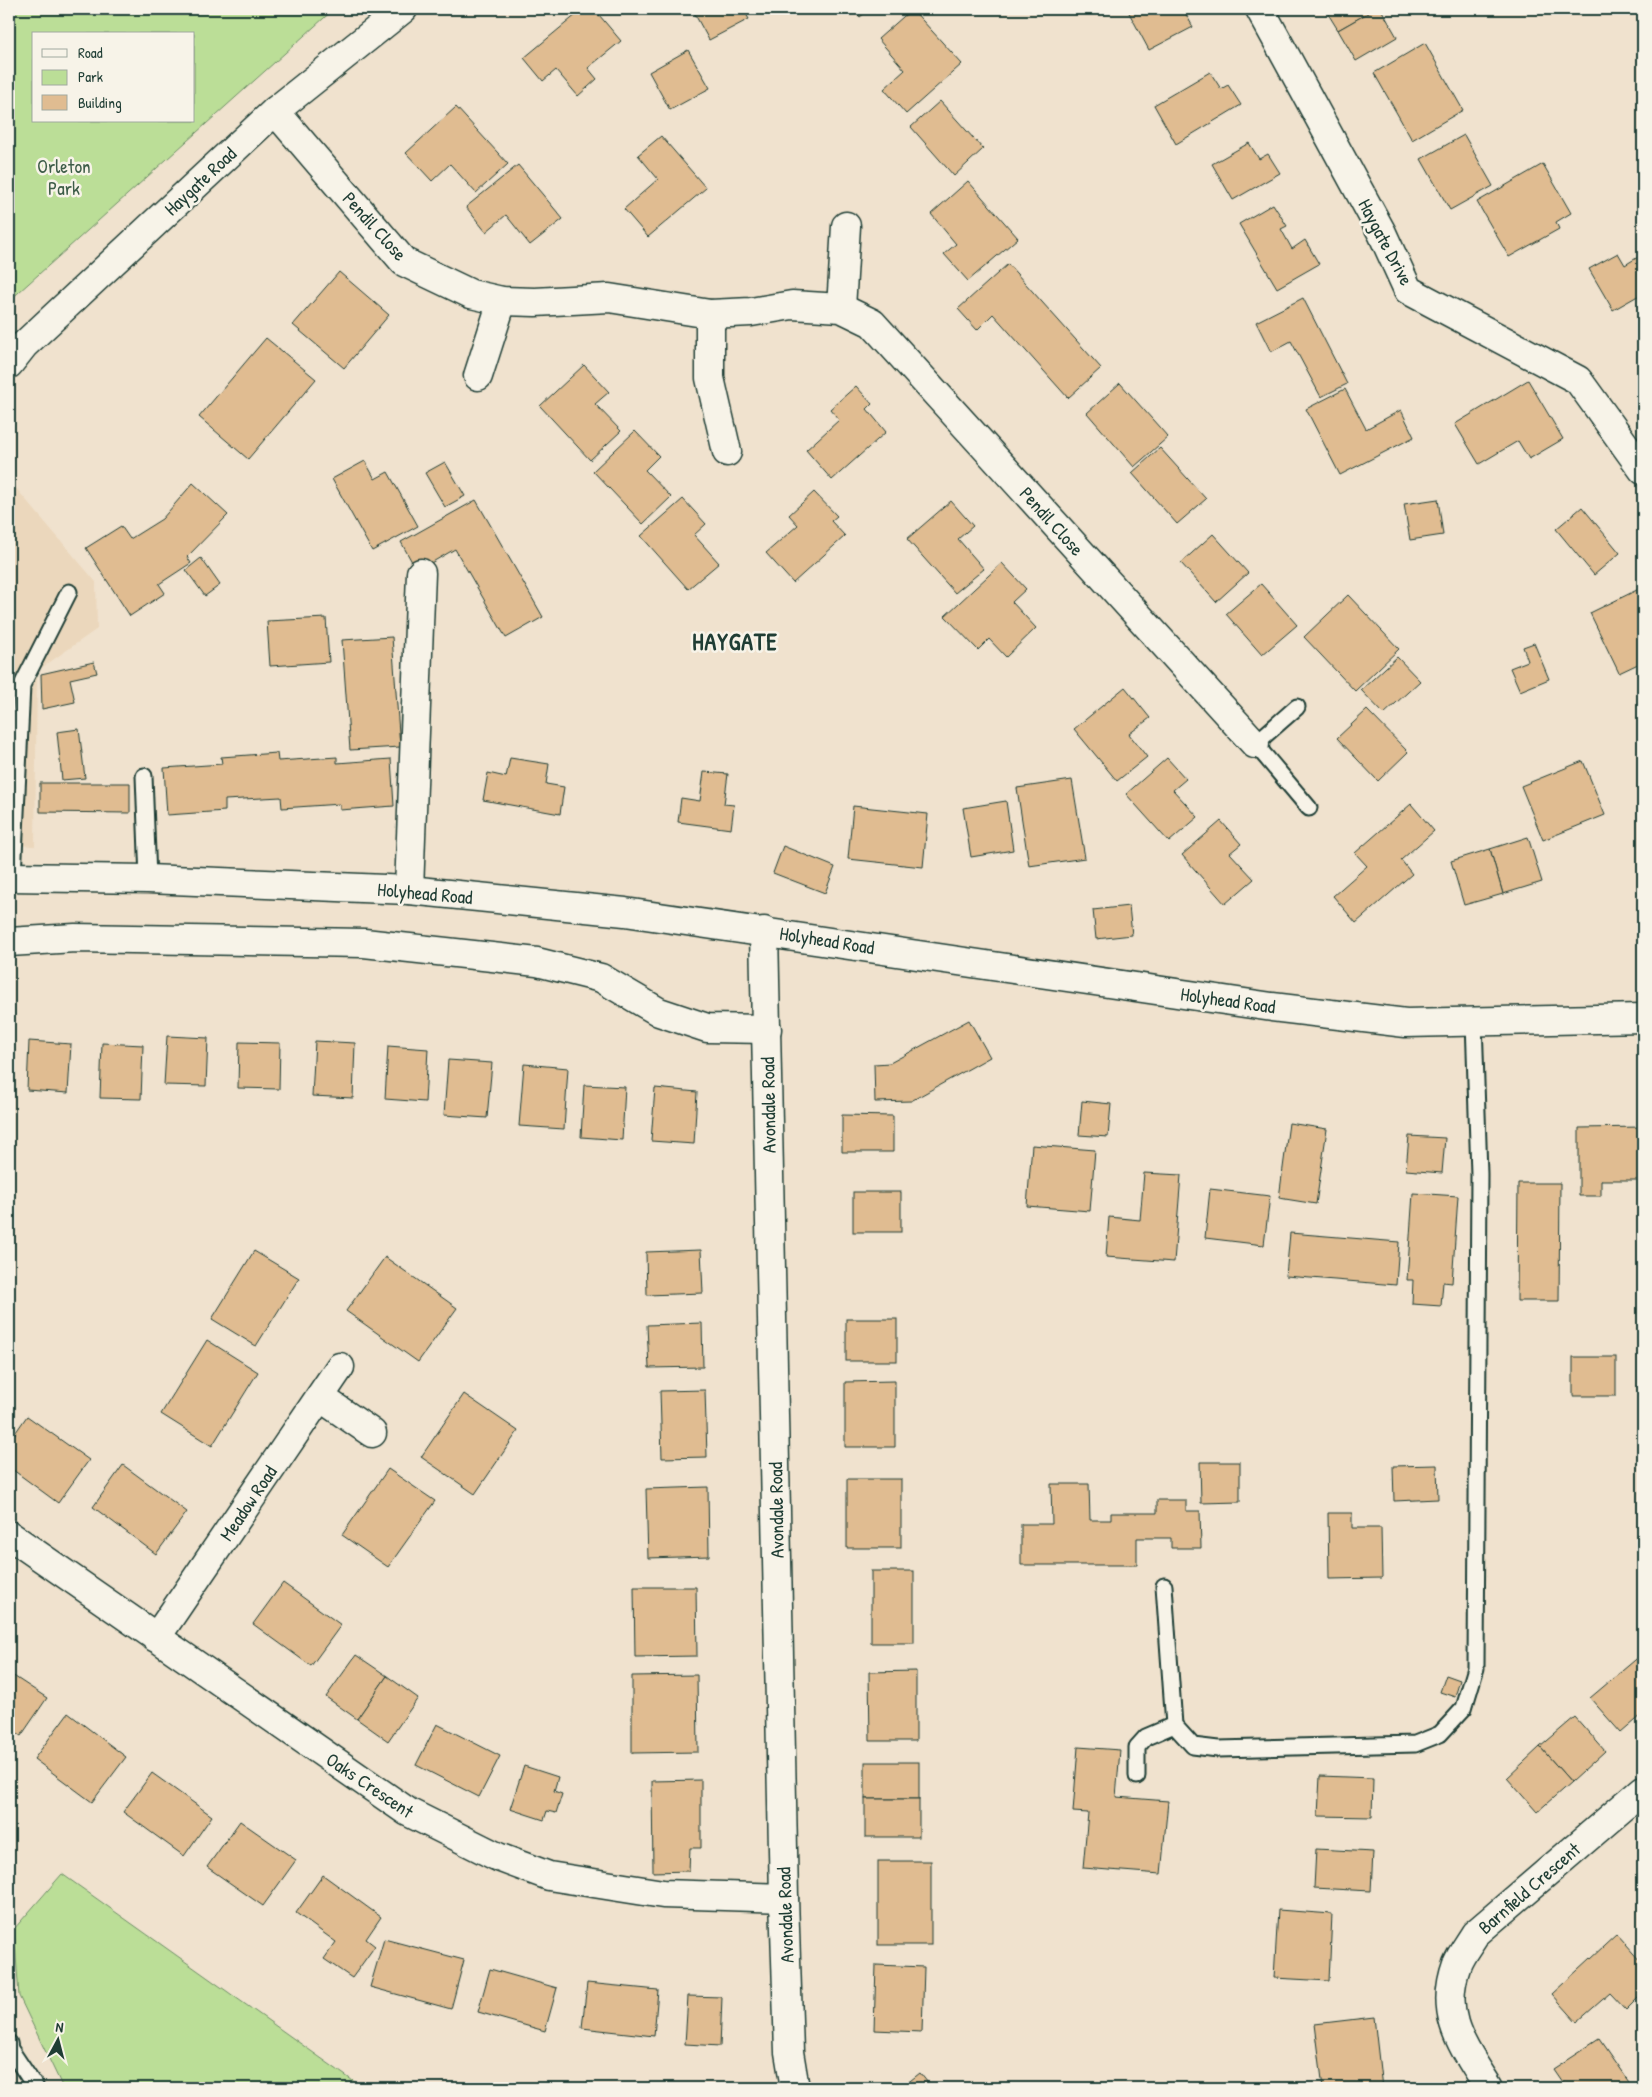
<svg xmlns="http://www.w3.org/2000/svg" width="1652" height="2097" viewBox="0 0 1652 2097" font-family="'Patrick Hand',sans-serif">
<rect width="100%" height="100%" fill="#f0e2ce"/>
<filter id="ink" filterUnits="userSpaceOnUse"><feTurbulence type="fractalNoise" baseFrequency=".02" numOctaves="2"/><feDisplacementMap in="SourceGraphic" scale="10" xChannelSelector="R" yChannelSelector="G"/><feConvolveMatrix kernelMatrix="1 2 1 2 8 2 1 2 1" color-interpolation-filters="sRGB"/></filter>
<g filter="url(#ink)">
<polygon fill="#ebd7bc" points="9,480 96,582 97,629 37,671 35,846 9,845"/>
<g fill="#bbde97" stroke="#6d8e66" fill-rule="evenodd">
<path d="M9,9h325l-325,292zM34,34h160v87h-160z"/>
<polygon points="62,1874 363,2088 63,2088 19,1996 14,1929"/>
</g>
<g fill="#e0bc91" stroke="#1f3d34">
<polygon points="583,9 594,9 621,41 588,68 597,79 578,96 556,70 543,81 524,58"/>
<polygon points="692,9 743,9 749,19 709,40"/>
<polygon points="853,9 870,9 860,17"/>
<polygon points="912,9 962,64 906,114 884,89 905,70 878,39"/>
<polygon points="1127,9 1183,9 1193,27 1149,50"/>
<polygon points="1325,9 1375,9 1338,30"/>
<polygon points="1375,9 1381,9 1397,37 1356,61 1338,30"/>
<polygon points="1425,43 1463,110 1412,140 1374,73"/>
<polygon points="688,50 710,88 670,110 649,72"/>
<polygon points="1210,72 1221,89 1228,85 1241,105 1176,144 1154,105"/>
<polygon points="940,101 983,149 954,176 911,127"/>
<polygon points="456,107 508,164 476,193 450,164 432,181 406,153"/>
<polygon points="1464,135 1493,186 1450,210 1421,159"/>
<polygon points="661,136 706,188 648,237 624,209 658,179 638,155"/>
<polygon points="1249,143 1259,159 1268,154 1280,173 1233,200 1212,164"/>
<polygon points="1543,164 1571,213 1556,222 1559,229 1509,257 1477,202"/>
<polygon points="518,165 563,219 530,245 506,215 486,232 466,207"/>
<polygon points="968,181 1018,238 968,281 944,254 956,244 931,214"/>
<polygon points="1273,204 1287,226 1281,229 1292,249 1305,240 1319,264 1277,288 1239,224"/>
<polygon points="1618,253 1625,265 1643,254 1643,293 1613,310 1589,269"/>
<polygon points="1008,264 1101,368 1068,398 993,314 977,330 958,309"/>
<polygon points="339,272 389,315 344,368 293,325"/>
<polygon points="1303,298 1347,384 1321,397 1291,341 1271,352 1256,322"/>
<polygon points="266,338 316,379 248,459 199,417"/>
<polygon points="584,365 609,392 595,404 621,431 590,460 540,406"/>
<polygon points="1528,380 1563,439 1529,459 1518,441 1479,464 1455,424"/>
<polygon points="1120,383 1168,437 1134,467 1087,413"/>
<polygon points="856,386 872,404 867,409 886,432 832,480 806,450 839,420 830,409"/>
<polygon points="1345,389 1366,429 1401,410 1414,437 1340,475 1306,409"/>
<polygon points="635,431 659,456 645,470 671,497 643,524 593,471"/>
<polygon points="1160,448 1206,499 1177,524 1132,473"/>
<polygon points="365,461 375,479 388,472 418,526 372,551 332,479"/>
<polygon points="445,462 465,496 445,507 425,473"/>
<polygon points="193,483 228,515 187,557 191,563 159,584 165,593 130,616 86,548 121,526 130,539 162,519"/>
<polygon points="814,492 837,516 831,521 845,536 793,583 766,553 798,525 789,515"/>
<polygon points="683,499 706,524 694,535 719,563 688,589 641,536"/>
<polygon points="1438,499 1443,535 1410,540 1404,504"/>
<polygon points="476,500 543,617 506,638 455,549 417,571 401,542"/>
<polygon points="951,501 973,526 958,539 984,569 955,593 907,539"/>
<polygon points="1582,507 1620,553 1594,575 1556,529"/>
<polygon points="1213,534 1248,573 1216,602 1181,563"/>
<polygon points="201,558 220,585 205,596 186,570"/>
<polygon points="1002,563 1026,589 1012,602 1036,628 1006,657 989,639 978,650 945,616"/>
<polygon points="1261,584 1297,625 1262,655 1226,614"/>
<polygon points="1641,588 1643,593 1643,675 1638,664 1619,673 1590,613"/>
<polygon points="1348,595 1399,649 1355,691 1304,637"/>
<polygon points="326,618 329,662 270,666 267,621"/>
<polygon points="392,637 400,747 350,750 342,640"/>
<polygon points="1534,643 1549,679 1520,691 1510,668 1528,661 1523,647"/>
<polygon points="1397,657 1420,681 1384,714 1361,690"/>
<polygon points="94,662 97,673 70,679 75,702 42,709 41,674"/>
<polygon points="1125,687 1150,718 1129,734 1147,757 1117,781 1074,729"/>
<polygon points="1367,710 1408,752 1378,781 1337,738"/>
<polygon points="79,729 85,778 62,780 57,732"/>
<polygon points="277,753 278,761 337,757 337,763 391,759 394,806 340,810 340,804 282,808 281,797 225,800 225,811 167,815 164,768 222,764 221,757"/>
<polygon points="510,758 549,764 546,784 564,787 560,814 483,800 488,773 506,777"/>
<polygon points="1167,758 1186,779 1173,790 1198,817 1169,842 1126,794"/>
<polygon points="1583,761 1605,815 1543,840 1521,786"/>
<polygon points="704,772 728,774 724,804 734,805 731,829 678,822 681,798 700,801"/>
<polygon points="1072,780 1085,858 1029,866 1017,788"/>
<polygon points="40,783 130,783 130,813 40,812"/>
<polygon points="1006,801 1013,850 971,857 963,808"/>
<polygon points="1411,804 1434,831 1401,860 1412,874 1356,923 1333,896 1367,866 1355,853"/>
<polygon points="853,806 928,814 923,867 848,859"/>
<polygon points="1221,821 1241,844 1230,853 1254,879 1225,904 1182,855"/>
<polygon points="1528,837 1542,882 1503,894 1490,849"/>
<polygon points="783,846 835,867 825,893 773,873"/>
<polygon points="1490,849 1503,894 1464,905 1451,861"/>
<polygon points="1129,906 1132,935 1096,939 1093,910"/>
<polygon points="969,1020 990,1057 911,1101 875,1102 874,1064 890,1063"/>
<polygon points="167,1036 208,1038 206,1086 164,1085"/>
<polygon points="29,1041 71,1044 68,1093 27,1090"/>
<polygon points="315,1041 355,1043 353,1098 312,1096"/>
<polygon points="239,1042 280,1043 279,1089 238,1088"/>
<polygon points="102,1043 143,1045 141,1099 100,1098"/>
<polygon points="388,1046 428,1049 425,1102 385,1099"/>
<polygon points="448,1060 492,1063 487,1118 444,1115"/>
<polygon points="524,1064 568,1068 564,1129 519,1126"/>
<polygon points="584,1085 625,1087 622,1140 581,1137"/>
<polygon points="655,1088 697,1092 694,1144 651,1141"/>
<polygon points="1082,1101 1111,1104 1108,1137 1079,1135"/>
<polygon points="842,1115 893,1116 893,1152 842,1152"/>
<polygon points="1289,1123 1327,1129 1316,1204 1279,1198"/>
<polygon points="1643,1127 1643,1180 1601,1180 1601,1196 1579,1196 1579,1128"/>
<polygon points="1409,1136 1445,1138 1442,1173 1406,1170"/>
<polygon points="1032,1145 1095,1150 1090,1211 1027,1206"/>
<polygon points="1144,1173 1181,1175 1174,1262 1106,1257 1109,1217 1140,1220"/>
<polygon points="1518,1183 1560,1183 1559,1301 1517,1301"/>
<polygon points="1210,1189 1270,1196 1264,1245 1205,1238"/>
<rect x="853" y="1192" width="48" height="40"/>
<polygon points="1413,1193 1458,1196 1452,1283 1443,1282 1441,1306 1412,1304 1413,1280 1407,1280"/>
<polygon points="1290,1233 1399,1242 1396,1285 1286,1276"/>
<polygon points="701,1250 703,1293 647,1295 646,1252"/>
<polygon points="254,1251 299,1278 256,1346 212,1319"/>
<polygon points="385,1257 457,1308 418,1362 346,1311"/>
<rect x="846" y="1319" width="51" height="42"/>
<polygon points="702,1323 703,1367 649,1368 647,1325"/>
<polygon points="207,1340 258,1372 212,1446 161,1414"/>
<rect x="1573" y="1357" width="43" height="39"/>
<polygon points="895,1381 895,1447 845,1447 845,1382"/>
<polygon points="705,1390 707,1457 662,1458 660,1391"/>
<polygon points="464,1394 518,1431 475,1494 421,1457"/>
<polygon points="27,1416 89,1460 58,1503 9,1467 9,1442"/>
<polygon points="1200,1462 1240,1462 1240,1502 1201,1503"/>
<polygon points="123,1465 187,1512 156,1554 93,1507"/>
<polygon points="1437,1465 1438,1499 1394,1501 1393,1466"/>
<polygon points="388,1469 435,1501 388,1567 342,1535"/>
<rect x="847" y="1479" width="54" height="69"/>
<polygon points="1051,1484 1089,1484 1090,1520 1111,1520 1111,1513 1157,1513 1157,1500 1186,1500 1186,1511 1200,1511 1201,1548 1171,1548 1171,1538 1137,1538 1137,1565 1021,1565 1021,1524 1052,1524"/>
<polygon points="708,1487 709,1556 648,1558 646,1489"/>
<polygon points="1328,1513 1352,1513 1352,1528 1381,1528 1382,1578 1329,1579"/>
<rect x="871" y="1571" width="43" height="72"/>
<polygon points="283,1583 341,1625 311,1666 253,1624"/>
<polygon points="634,1587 696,1587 697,1656 635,1657"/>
<polygon points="356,1655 387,1676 357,1719 326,1697"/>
<polygon points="1641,1655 1643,1658 1643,1714 1621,1733 1590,1698"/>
<polygon points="916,1671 916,1741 870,1741 869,1672"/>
<polygon points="9,1673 47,1698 21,1736 9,1728"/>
<polygon points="697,1675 698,1752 632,1753 632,1676"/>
<polygon points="1446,1675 1460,1680 1455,1697 1440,1692"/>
<polygon points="387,1676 418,1698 388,1741 357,1719"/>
<polygon points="68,1713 126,1757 92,1802 34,1759"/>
<polygon points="1575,1717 1605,1751 1571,1782 1540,1747"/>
<polygon points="437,1724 500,1756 479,1797 416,1765"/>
<polygon points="1078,1747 1120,1750 1116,1797 1168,1801 1161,1874 1083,1868 1088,1813 1073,1812"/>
<polygon points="1540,1747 1571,1782 1537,1812 1507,1778"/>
<rect x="865" y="1762" width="54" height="37"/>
<polygon points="524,1766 558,1777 554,1791 562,1794 556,1813 547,1811 544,1820 510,1809"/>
<polygon points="152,1773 212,1816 184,1856 123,1812"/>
<polygon points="1320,1776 1373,1778 1372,1817 1318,1816"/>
<polygon points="701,1780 701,1848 690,1848 689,1871 653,1872 652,1781"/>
<rect x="865" y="1799" width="54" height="38"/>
<polygon points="240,1821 296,1860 263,1906 207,1867"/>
<polygon points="1316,1849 1373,1852 1371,1891 1314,1888"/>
<rect x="878" y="1861" width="53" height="84"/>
<polygon points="323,1875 381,1917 366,1939 375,1946 352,1978 324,1959 336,1942 296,1913"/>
<polygon points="1278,1910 1332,1914 1329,1981 1274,1978"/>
<polygon points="1617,1934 1643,1963 1643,1993 1626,2010 1610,1993 1577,2022 1552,1994"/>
<polygon points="384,1939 464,1960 451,2009 370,1987"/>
<polygon points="876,1965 924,1967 922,2032 874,2030"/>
<polygon points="490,1969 557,1988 545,2031 478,2012"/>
<polygon points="587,1983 658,1990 654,2036 582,2028"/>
<polygon points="688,1996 722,1997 720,2046 685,2044"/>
<polygon points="1374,2017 1382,2088 1323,2088 1315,2024"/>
<polygon points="1599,2039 1633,2088 1566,2088 1553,2069"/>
<polygon points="920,2073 932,2088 901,2088"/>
</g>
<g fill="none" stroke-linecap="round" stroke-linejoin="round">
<g stroke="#1f3d34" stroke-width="19">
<g id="service">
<polyline points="1297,707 1255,744 1309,808"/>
<polyline points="144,776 148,879"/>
<polyline points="13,877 22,685 69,592"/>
<polyline points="1164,1586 1174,1725 1193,1746 1218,1749 1415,1744 1440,1734 1464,1708 1476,1668 1479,1174 1474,1021"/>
<polyline points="1137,1776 1137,1747 1146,1737 1174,1725"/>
<polyline points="9,2043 10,2049 36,2088"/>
</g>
</g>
<g stroke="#1f3d34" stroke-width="31">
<g id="minor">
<polyline points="1260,9 1382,233 1408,290 1578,380 1643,470"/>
<polyline points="275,111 404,262 471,294 502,301 535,302 609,298 710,314 751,312 792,305 841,308 872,323 1255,744"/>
<polyline points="841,308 846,226"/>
<polyline points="710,314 710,378 727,452"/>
<polyline points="478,376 502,301"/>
<polyline points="409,890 421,573"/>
<polyline points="764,931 784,1898 789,2052 795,2088"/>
<polyline points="9,942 75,938 364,943 537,962 601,978 659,1012 707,1028 767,1029"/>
<polyline points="320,1397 372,1433"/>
<polyline points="9,1535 408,1812 498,1857 549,1876 663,1894 784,1898"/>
<polyline points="156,1638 340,1367"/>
<path d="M1489,2088c-26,-42 -51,-72 -32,-124 4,-10 12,-20 18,-30l168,-144"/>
</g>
</g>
<g stroke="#1f3d34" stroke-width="31">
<polyline id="tertiary" points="9,364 24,345 275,111 403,9"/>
</g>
<g stroke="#1f3d34" stroke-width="31">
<polyline id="secondary" points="9,877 148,879 409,890 625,912 1272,1007 1406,1023 1643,1018"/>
</g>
<use href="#service" stroke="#f7f3e8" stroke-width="15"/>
<use href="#minor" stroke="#f7f3e8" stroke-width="28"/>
<use href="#tertiary" stroke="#f7f3e8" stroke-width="28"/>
<use href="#secondary" stroke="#f7f3e8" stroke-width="28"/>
</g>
</g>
<g text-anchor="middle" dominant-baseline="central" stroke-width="5" stroke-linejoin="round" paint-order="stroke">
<g font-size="19" fill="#3e5d48" stroke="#f7f3e8">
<text x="64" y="166">Orleton<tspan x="64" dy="22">Park</tspan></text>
</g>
<g font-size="19" fill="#1f3d34" stroke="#f7f3e8">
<text transform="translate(200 181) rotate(-43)">Haygate Road</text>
<text transform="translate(375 226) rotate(48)">Pendil Close</text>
<text transform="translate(1386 242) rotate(62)">Haygate Drive</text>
<text transform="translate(1052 521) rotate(48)">Pendil Close</text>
<text transform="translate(425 893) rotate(5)">Holyhead Road</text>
<text transform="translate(827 940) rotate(9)">Holyhead Road</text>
<text transform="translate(1228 1000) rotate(8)">Holyhead Road</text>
<text transform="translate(768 1105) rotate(-91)">Avondale Road</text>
<text transform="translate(248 1503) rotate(-56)">Meadow Road</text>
<text transform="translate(776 1510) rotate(-91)">Avondale Road</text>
<text transform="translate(370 1785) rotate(34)">Oaks Crescent</text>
<text transform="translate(1529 1888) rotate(-41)">Barnfield Crescent</text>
<text transform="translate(785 1915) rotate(-92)">Avondale Road</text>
</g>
<g font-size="24" font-weight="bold" letter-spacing="1" fill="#1f3d34" stroke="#f7f3e8">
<text x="735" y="641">HAYGATE</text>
</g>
</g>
<rect width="1652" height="2097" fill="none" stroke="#f7f3e8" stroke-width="30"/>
<rect x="15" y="15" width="1622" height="2067" fill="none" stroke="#1f3d34" stroke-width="2" filter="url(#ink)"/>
<rect x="32" y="32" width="162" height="90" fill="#f7f3e8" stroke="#a1aaa0"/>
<rect x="42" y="49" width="25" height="8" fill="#f7f3e8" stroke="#a1aaa0"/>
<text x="78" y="58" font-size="15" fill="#1f3d34">Road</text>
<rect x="42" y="70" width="25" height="15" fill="#bbde97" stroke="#a1aaa0"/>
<text x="78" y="82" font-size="15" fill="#1f3d34">Park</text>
<rect x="42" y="95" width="25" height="15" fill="#e0bc91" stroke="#a1aaa0"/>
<text x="78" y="108" font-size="15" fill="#1f3d34">Building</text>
<g transform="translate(58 2040) rotate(7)" stroke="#f7f3e8" stroke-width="4" paint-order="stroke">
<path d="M0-4L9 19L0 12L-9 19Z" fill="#1f3d34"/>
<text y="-8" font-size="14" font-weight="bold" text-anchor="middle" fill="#1f3d34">N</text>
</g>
</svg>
